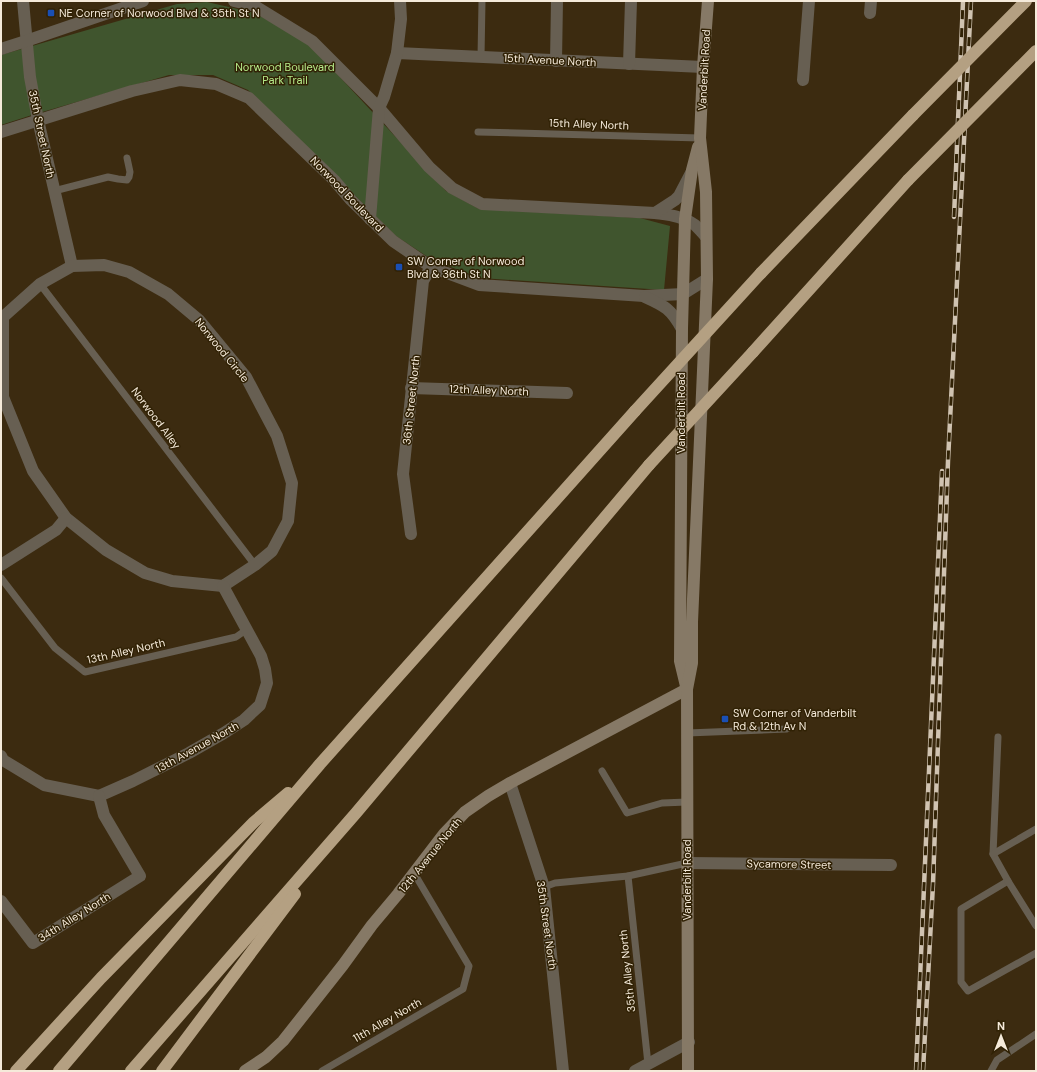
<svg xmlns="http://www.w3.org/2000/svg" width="1037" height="1072" viewBox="0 0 1037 1072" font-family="'DM Sans',sans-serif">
<rect width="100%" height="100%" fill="#3c2b10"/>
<polygon fill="#40552e" points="207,2 255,13 309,44 446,191 479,209 640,218 670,226 664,290 481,278 434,261 396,236 248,90 213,75 169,75 32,115 1,125 1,55 177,4"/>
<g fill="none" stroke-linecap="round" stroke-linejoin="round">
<g stroke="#675f52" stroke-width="7">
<polyline points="481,57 482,1"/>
<polyline points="478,132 700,138"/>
<polyline points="54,191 108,177 118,179 127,180 129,177 130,172 127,158"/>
<polyline points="40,284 255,565"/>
<polyline points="1,578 55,648 85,672 236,637 246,630"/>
<polyline points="687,733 787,729"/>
<polyline points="998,737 993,854 1008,881 961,909 961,982 968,991 1036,953"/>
<polyline points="602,771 627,813 662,803 687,802"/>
<polyline points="993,854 1036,829"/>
<polyline points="628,876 648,1064"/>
<polyline points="1008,881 1036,926"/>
<polyline points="544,887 555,883 628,876 687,863"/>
<polyline points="322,1071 463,989 469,966 414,873"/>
<polyline points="991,1071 997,1060 1036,1034"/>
</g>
<g stroke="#675f52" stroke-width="12">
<polyline points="23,1 30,77 38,120 72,266"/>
<path d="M234,1l21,5 57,35 67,67 50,59 23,21 30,16 173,9c14,2 28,3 40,12 4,4 8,8 11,12"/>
<polyline points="870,13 871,1"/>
<polyline points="1,49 26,41 143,1"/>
<polyline points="397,53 703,67"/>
<polyline points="556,61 557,1"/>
<polyline points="629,64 631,1"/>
<polyline points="803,80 809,1"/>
<polyline points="1,132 132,91 180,80 216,84 249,98 334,180 351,200 393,241 431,267 479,285 644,296 683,294 707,279"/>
<polyline points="655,213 675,200 679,196 691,173"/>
<polyline points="370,219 379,108 384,97 397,53 401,19 400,1"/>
<polygon points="104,265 129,272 168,294 199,320 246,377 277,436 292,483 288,521 272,551 255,565 223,586 172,581 145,573 106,550 66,518 33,471 3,397 3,317 40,284 72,266"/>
<path d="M645,297c20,9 26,12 37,32"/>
<polyline points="411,388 567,393"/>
<polyline points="411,534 403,474 423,281 431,267"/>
<polyline points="1,565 56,530 66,518"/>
<polyline points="1,756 3,760 44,785 99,796"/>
<polyline points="510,783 544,887 563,1071"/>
<polyline points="99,796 133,781 189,753 224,733 244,720 260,705 267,683 265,669 261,656 223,586"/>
<polyline points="687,863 891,865"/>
<polyline points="1,901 33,943 140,876 104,815 99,796"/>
<polyline points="635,1071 689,1042"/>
</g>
<g stroke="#867966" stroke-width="12">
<polyline points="686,686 680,661 682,329 685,219 692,170 698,147"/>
<polyline points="245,1071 266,1057 283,1041 343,965 372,925 398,894 444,834 465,812 488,796 510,783 687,689"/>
<polyline points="688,1071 687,689 692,663 692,622 707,279 706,192 700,138 703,67 708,1"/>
</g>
<g stroke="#b4a082" stroke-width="12">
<polyline points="761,273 913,115"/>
<polyline points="753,352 908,180"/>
<polyline points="16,1071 101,978 254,822 288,793"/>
<polyline points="59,1071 320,764 635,411"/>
<polyline points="131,1071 356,813 649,465"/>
<polyline points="162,1071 295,894"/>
</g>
<g stroke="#d0c3b1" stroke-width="4.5">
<g id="rail">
<polyline points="954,217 963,1"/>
<polyline points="916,1071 942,471"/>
<polyline points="923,1071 933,884 948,461 971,1"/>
</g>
</g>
<use href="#rail" stroke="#312205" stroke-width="3" stroke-dasharray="9" stroke-linecap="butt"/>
<g stroke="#b4a082" stroke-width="12">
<polyline points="913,115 1026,1"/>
<polyline points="908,180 1036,51"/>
<polyline points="635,411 761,273"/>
<polyline points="649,465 753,352"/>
</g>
</g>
<g fill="#1a4fb4" stroke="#312205" stroke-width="1.5">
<rect x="47" y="9" width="8" height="8" rx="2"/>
<rect x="395" y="263" width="8" height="8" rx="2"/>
<rect x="721" y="715" width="8" height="8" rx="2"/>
</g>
<g text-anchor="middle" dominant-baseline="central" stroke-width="3" stroke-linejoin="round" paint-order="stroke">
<g font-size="11" fill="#f5eada" stroke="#312205" text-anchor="start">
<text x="59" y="13">NE Corner of Norwood Blvd &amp; 35th St N</text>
<text x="407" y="261">SW Corner of Norwood<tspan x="407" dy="13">Blvd &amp; 36th St N</tspan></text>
<text x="733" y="713">SW Corner of Vanderbilt<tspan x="733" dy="13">Rd &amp; 12th Av N</tspan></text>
</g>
<g font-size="11" fill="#f5eada" stroke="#312205">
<text transform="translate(550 60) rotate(3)">15th Avenue North</text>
<text transform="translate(704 70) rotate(-87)">Vanderbilt Road</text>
<text transform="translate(589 124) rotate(2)">15th Alley North</text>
<text transform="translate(42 134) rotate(78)">35th Street North</text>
<text transform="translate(347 194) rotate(46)">Norwood Boulevard</text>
<text transform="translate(222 350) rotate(51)">Norwood Circle</text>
<text transform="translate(489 390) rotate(2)">12th Alley North</text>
<text transform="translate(411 400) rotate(-84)">36th Street North</text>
<text transform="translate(681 413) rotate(-90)">Vanderbilt Road</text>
<text transform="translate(156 418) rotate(53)">Norwood Alley</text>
<text transform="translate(126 651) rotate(-13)">13th Alley North</text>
<text transform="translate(197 747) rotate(-29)">13th Avenue North</text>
<text transform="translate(430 855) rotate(-51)">12th Avenue North</text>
<text transform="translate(789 864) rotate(1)">Sycamore Street</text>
<text transform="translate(687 880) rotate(-90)">Vanderbilt Road</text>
<text transform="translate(74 917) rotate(-32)">34th Alley North</text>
<text transform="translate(547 925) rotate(82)">35th Street North</text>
<text transform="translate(627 971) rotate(-96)">35th Alley North</text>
<text transform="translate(387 1020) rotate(-30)">11th Alley North</text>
</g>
<g font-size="11" fill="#b7ec8b" stroke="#312205">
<text x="285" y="67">Norwood Boulevard<tspan x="285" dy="13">Park Trail</tspan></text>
</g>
</g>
<rect width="1037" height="1072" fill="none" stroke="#f5eada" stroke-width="4"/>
<g transform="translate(1001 1036)" stroke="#312205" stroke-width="3" paint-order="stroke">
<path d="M0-3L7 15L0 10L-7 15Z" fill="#f5eada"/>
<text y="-6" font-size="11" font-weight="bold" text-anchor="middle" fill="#f5eada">N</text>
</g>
</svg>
